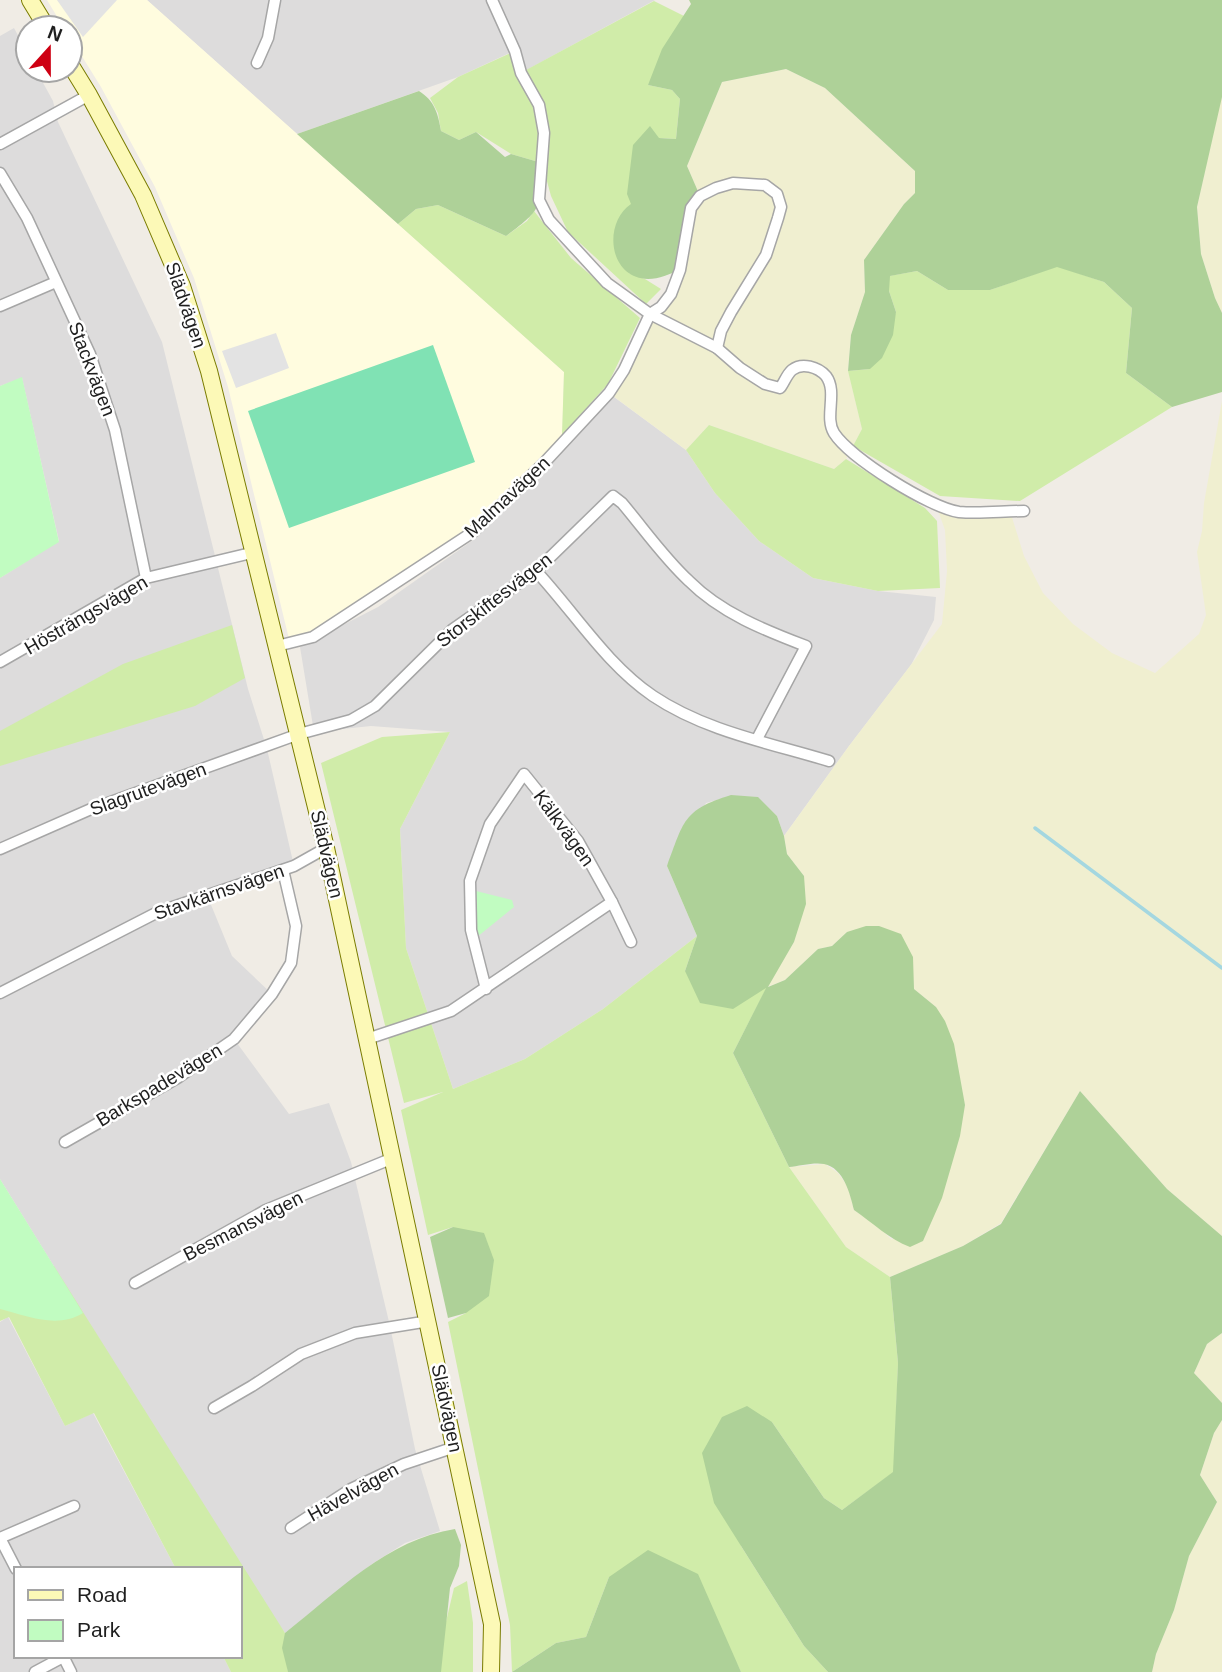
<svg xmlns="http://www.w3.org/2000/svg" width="1222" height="1672" viewBox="0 0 1222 1672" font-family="Helvetica,sans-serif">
<rect width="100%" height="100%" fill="#f0ece5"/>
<g fill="#dddcdc">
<polygon points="147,0 655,0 521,73 514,51 458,77 297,134"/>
<polygon points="14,28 28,54 28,70 36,70 53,101 58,122 162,342 248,689 267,749 294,866 207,895 232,956 272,994 234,1039 289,1114 329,1103 351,1162 390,1326 415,1449 440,1531 405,1543 372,1564 285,1633 256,1593 0,1179 0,578 59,541 22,378 0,386 0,36"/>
<polygon points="614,397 686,450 715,493 759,541 813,578 878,591 936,597 934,620 911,665 849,746 784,836 777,816 757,797 731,796 706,803 667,866 697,936 603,1009 525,1059 453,1089 406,948 400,829 450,732 371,726 314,732 300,647 378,607 476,538"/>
<polygon points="8,1317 65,1426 93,1413 176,1569 16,1569 16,1656 223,1656 231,1672 0,1672 0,1322"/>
</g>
<polygon fill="#fffcdf" points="47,0 147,0 564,372 562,445 473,532 313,637 289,639 228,387 194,278 155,187 101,87 70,37 70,28 64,28"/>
<g fill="#f0efd0">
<polygon points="786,69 825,88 915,171 915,193 904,204 864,260 865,292 851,335 848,370 862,429 846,459 834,469 709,425 686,450 609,393 661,306 687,237 700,196 687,166 722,82"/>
<polygon points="1221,98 1222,97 1222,313 1215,298 1201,254 1197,207"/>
<polygon points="1222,401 1222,1236 1167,1189 1080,1091 1001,1223 963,1246 890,1277 846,1247 789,1167 825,1164 838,1173 848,1187 854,1210 878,1226 892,1240 965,1106 959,1080 936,1007 914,989 913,978 847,932 832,946 818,949 785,980 767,987 794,942 804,876 787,854 784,836 849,746 942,624 947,571 945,530 936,505 1010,511 1024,556 1043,593 1073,624 1112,653 1155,673 1199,634 1206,615 1197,552 1202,531 1204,503"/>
<polygon points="1222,1333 1222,1403 1194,1373 1207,1344"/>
<polygon points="1222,1420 1222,1672 1152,1672 1156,1654 1174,1610 1189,1556 1217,1502 1200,1475 1214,1433"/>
</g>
<g fill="#d0eca9">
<polygon points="654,1 692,20 648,85 672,90 680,99 676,139 659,138 632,204 629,273 645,279 661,289 646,304 568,232 551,196 542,163 511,154 476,132 459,140 441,131 438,113 430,98 458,77 515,51 526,70"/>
<polygon points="438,205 506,236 527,221 534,211 571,258 640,318 608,384 562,435 564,372 398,224 416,209"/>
<polygon points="1057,266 1104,282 1132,308 1126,373 1172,407 1020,501 940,496 853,446 862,429 848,371 870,369 896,312 889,291 889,276 917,271 948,290 990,290"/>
<polygon points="709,425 834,469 846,459 925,508 937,521 940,588 878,591 813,578 759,541 715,493 686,450"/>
<polygon points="232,625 245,678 195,706 0,766 0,731 123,664"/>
<polygon points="450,732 400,829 406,948 453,1089 525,1059 603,1009 697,936 685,971 767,987 733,1053 789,1167 846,1247 890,1277 898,1363 894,1472 842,1510 824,1498 772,1422 741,1546 804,1646 828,1672 741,1672 735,1660 609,1577 586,1637 556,1643 512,1672 510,1625 448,1322 466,1313 453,1227 428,1235 401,1110 443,1092 404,1103 321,763 382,737"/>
<polygon points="54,1266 285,1633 288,1672 231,1672 223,1656 240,1656 240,1569 176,1569 94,1413 65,1426 9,1317 0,1321 0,1292"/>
<polygon points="467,1581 473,1623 473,1672 434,1672 454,1588"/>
</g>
<g fill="#aed198">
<path d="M689,0h533v97l-25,110 4,47 14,44 7,15v79l-50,15 -46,-34 6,-65 -28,-26 -47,-15 -67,23h-42l-31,-19 -27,5 -1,15 7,21 -3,23 -11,23 -12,11 -22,2 3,-36 14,-43 -1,-32 40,-56 11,-11v-22l-90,-83 -39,-19 -64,13 -35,84 13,30 -9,12 -11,62c-10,4 -21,9 -32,9 -40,-1 -45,-56 -17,-75l-4,-10 6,-49 17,-19 9,12 17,1 4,-40 -8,-9 -24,-5 14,-36 29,-45z"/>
<path d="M419,91c16,10 19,23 22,40l18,9 17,-8 29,25 6,-3 31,9c-1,44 1,46 -36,73l-68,-31 -22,4 -18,15 -101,-90z"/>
<path d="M731,795l27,2 19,19 7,20 3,18 17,22 2,28 -12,38 -26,45 17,-7 33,-31 14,-3 15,-14 19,-6h13l22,8 12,23 1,32 22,18 9,14 9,23 11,61 -5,31 -18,62 -19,43 -13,6c-21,-8 -37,-24 -56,-37 -4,-16 -10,-42 -30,-46 -10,-2 -25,2 -35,3l-56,-114 33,-65 -33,21 -33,-6 -15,-32 12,-35 -30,-70c17,-44 15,-56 64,-71z"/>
<polygon points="1080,1091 1167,1189 1222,1236 1222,1333 1207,1344 1194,1373 1222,1403 1222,1420 1214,1433 1200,1475 1217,1502 1189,1556 1174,1610 1156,1654 1152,1672 828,1672 804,1646 714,1503 702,1453 722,1417 747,1406 772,1422 824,1498 842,1510 893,1472 898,1363 890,1277 963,1246 1001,1224"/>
<polygon points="453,1227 484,1233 494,1260 489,1296 466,1313 448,1318 430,1237"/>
<path d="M455,1529l6,16 -2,21 -9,22 -9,84h-153l-6,-24 3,-15c51,-40 103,-94 170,-104z"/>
<polygon points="648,1550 698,1574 741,1672 512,1672 556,1643 586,1637 609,1577"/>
</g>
<g fill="#c1fcc1">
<polygon points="22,377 59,542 0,578 0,386"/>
<polygon points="476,891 512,900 514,907 477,937"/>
<path d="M0,1179l83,134c-26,16 -55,3 -83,-4z"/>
</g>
<polygon fill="#80e2b4" points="433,345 475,462 289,528 248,411"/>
<g fill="#e3e3e3">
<polygon points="57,0 117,0 83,37"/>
<polygon points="276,333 289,368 236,388 222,351"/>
</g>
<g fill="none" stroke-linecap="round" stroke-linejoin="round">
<polyline stroke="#a4d7e0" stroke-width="3.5" points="1035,828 1222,968"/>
<g stroke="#a6a6a6" stroke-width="13">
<g id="street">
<path d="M492,0l23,51 6,22 18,32 5,28 -5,67 10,20 58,63 43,31 67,34 23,20 25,16 15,4c4,-5 7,-14 12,-18 10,-8 26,-3 34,6 12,16 -2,41 8,57 16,25 96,75 125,79 21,2 44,-1 65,-1"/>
<polyline points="257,63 268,38 275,0"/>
<polyline points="0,144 89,95"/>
<polyline points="0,173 27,218 90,354 115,430 146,578"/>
<polyline points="0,306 56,282"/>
<path d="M536,571c39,42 70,93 117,125 52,35 117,47 176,65"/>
<polyline points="277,646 313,637 473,532 544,463 609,393 624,370 650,314 661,307 671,294 680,270 691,208 700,196 716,188 733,183 765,185 777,194 781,207 778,218 766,255 731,312 721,331 717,348"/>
<polyline points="0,662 146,578 255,552"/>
<path d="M0,849l91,-40 208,-75 52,-14 24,-14 78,-77 83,-58 77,-75 9,7c22,26 42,55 67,78 32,32 75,49 117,65l-49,93"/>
<polyline points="612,902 631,942"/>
<polyline points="0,993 158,912 294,866 326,848"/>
<polyline points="367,1039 451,1011 612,902 578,841 524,774 490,824 470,881 471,930 486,989"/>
<polyline points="65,1142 179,1077 234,1039 272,994 291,963 296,926 283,870"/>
<polyline points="135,1283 266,1210 393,1158"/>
<polyline points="214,1408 252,1386 301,1354 355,1333 429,1321"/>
<polyline points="291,1528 351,1489 404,1464 455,1447"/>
<polyline points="0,1538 74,1506"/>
<polyline points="0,1538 16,1569"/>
<polyline points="63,1656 71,1672"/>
<polyline points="35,1672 65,1656"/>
</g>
</g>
<g stroke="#7a7c00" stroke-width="18">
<g id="secondary">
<polyline points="30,0 47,28"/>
<polyline points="70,64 89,95 143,195 182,286 209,371 326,848 492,1624 491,1672"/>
</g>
</g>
<use href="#street" stroke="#fff" stroke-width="10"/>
<use href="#secondary" stroke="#fcf9b7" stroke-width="16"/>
</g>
<g text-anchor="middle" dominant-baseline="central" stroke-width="5" stroke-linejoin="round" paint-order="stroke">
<g font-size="19" fill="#1f1f1f" stroke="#fff">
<text transform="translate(186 305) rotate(71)">Slädvägen</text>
<text transform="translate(92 369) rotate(69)">Stackvägen</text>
<text transform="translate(507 497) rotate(-43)">Malmavägen</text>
<text transform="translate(494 600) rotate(-38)">Storskiftesvägen</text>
<text transform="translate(86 615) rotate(-30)">Hösträngsvägen</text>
<text transform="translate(148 789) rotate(-20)">Slagrutevägen</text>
<text transform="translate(564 828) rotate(54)">Kälkvägen</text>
<text transform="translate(327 854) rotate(77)">Slädvägen</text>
<text transform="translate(219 892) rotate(-19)">Stavkärnsvägen</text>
<text transform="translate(159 1085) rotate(-31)">Barkspadevägen</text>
<text transform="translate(243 1226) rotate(-27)">Besmansvägen</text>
<text transform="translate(447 1408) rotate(78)">Slädvägen</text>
<text transform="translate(353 1492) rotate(-29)">Hävelvägen</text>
</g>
</g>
<rect x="14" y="1567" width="228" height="91" fill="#ffffff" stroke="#a5a5a5" stroke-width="2"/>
<rect x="28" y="1590" width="35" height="10" fill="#fcf9b7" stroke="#a5a5a5" stroke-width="2"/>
<text x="77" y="1602" font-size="21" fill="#1f1f1f">Road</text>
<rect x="28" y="1620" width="35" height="21" fill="#c1fcc1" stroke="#a5a5a5" stroke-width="2"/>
<text x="77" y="1637" font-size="21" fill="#1f1f1f">Park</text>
<g transform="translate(49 49) rotate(21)"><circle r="33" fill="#ffffff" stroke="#a5a5a5" stroke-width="2"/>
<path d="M0-5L12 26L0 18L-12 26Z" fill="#ce0013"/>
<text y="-10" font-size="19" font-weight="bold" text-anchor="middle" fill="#1f1f1f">N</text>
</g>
</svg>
